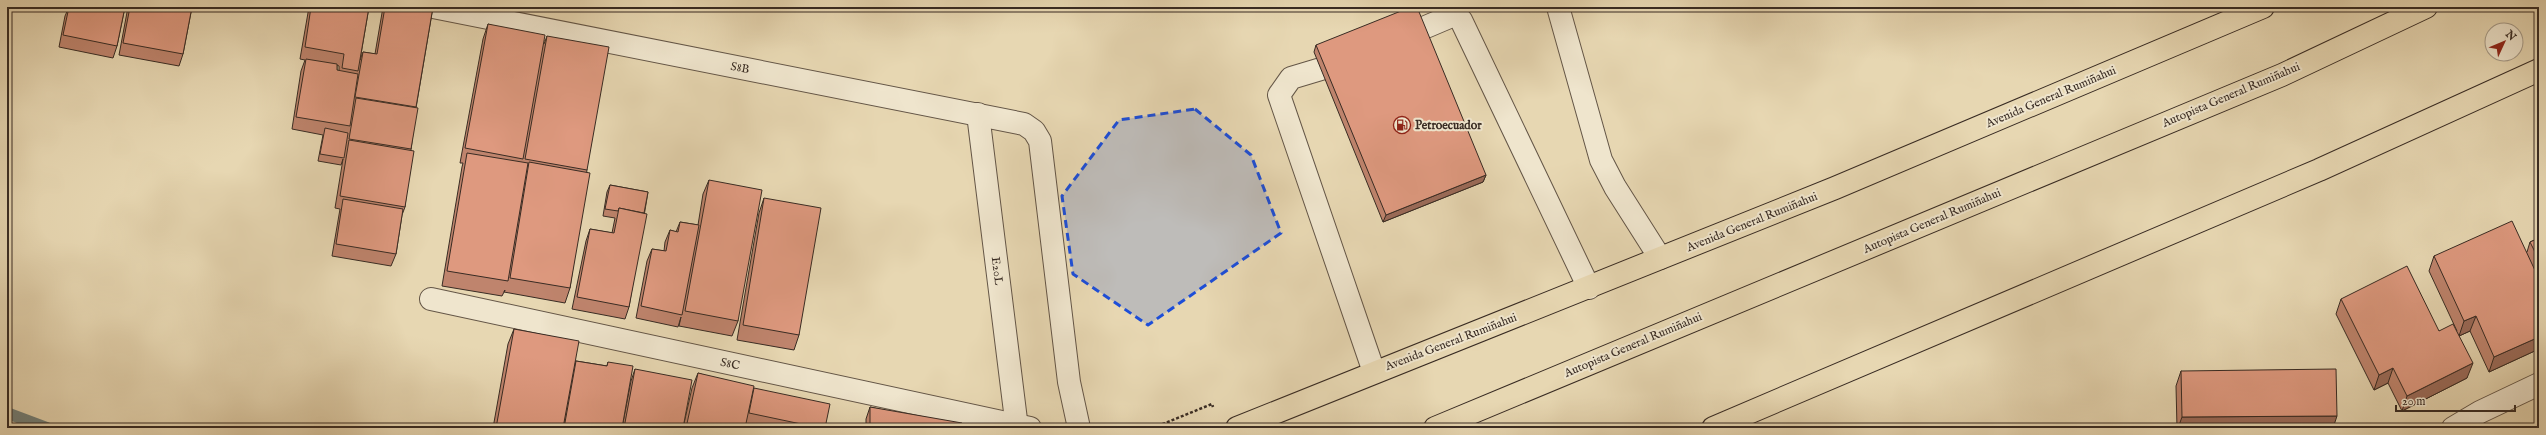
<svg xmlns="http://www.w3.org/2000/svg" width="2546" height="435" viewBox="0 0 2546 435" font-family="'IM FELL English',serif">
<rect width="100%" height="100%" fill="#e7d7b2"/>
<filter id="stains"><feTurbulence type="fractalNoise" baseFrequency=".005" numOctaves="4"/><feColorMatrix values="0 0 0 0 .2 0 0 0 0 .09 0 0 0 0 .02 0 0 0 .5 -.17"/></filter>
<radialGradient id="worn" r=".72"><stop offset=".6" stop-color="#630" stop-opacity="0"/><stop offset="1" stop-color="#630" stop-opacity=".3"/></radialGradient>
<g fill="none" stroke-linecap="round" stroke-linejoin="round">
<polyline stroke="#72807a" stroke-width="12" points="7,413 47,428"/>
<g stroke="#645647" stroke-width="24">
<g id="minor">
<polyline points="433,7 1024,124 1034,131 1040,141 1069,382 1079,428"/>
<polyline points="1558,7 1601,160 1615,187 1660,258"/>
<polyline points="1421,29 1454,15 1461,20 1589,288"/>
<polyline points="1321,69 1291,78 1279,95 1374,372"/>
<polyline points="978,114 1017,428"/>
<polyline points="431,299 1030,428"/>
<polyline points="2453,428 2480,412 2539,384"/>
</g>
</g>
<g stroke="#382b23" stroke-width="24">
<polyline id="major" points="1237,428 1835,188 2263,7"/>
</g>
<g stroke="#382b23" stroke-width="24">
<g id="highway">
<polyline points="1435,428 2282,75 2426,7"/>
<polyline points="1713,428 2319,170 2539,70"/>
</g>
</g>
<polyline stroke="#382b23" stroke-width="2.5" stroke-dasharray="3 2" stroke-linecap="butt" points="1153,428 1212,404 1213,407"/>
<use href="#minor" stroke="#efe5cd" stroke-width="22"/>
<use href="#major" stroke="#e7d7b2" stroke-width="22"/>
<use href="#highway" stroke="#e7d7b2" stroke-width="22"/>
</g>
<g fill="#bf846d" stroke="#382b23" fill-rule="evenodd">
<polygon points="69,7 125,7 117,46 113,58 59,47 65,16"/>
<polygon points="128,7 192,7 183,54 179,66 119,55"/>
<path d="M309,7h60l-9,53 3,-8 12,2 8,-47h50l-17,101 -5,42 -6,57 -3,8 -6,39 -5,12 -59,-10 8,-47 -5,-1 8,-49 -2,6 -23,-4 5,-26 -31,-6 9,-58 4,-11 -5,-1zM337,65l2,1v5l-2,-1z"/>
<polygon points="488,24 544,44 547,36 587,170 570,288 565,303 504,292 505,290 502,296 442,286 462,167 463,163 460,163 483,39"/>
<polygon points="1316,45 1486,175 1483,182 1383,222 1314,52"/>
<polygon points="709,180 738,321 732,336 679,326 681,317 678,327 636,318 647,261 652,249 664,251 665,242 670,230 676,232 680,222 698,225 703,194"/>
<polygon points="610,185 648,192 629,307 625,319 572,309 586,241 590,229 612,233 615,218 603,216 607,192"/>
<polygon points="764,198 799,335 794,350 737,340 759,213"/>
<polygon points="2539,238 2539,349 2489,372 2470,331 2459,336 2467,378 2402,411 2388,383 2374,390 2336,314 2341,299 2439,331 2457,331 2429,271 2434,256 2527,252 2530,242"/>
<polygon points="514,329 574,364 576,361 607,366 608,362 622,428 493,428 508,344"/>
<polygon points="635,369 683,428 622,428 631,381"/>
<polygon points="2181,371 2333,428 2177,428 2176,386"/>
<polygon points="698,373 753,391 825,428 757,428 745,426 745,428 683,428 692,388"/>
<polygon points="870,407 963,428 866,428 866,419"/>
</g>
<g fill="#9b6b59" stroke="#382b23">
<polygon points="1486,175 1483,182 1383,222 1386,215"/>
<polygon points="2476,316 2470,331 2459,336 2464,321"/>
<polygon points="2539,337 2539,349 2489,372 2494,357"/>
<polygon points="2473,363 2467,378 2402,411 2407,396"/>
<polygon points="2393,368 2388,383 2374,390 2379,375"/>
<polygon points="2337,416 2333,428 2178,428 2182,417"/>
</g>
<g fill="#de997f" stroke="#382b23">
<polygon points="69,7 125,7 117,46 63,35"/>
<polygon points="130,7 192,7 183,54 123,43"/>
<polygon points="311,7 369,7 358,71 342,68 344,54 305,47"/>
<polygon points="385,7 433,7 416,107 355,97 363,52 377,54"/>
<polygon points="1411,7 1417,7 1486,175 1386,215 1316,45"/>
<polygon points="488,24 545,35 523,159 465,148"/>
<polygon points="547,36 609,47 587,170 525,159"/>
<polygon points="306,59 337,64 337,70 358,74 350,126 296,117"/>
<polygon points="356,98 418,108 411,149 349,139"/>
<polygon points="325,128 348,133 344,158 320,154"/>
<polygon points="349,140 414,151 405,207 340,196"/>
<polygon points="467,153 528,163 508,281 447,271"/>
<polygon points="529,162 590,173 570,288 510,278"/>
<polygon points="709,180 762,190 738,321 685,311"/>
<polygon points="610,185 648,192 644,213 619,208 618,211 605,209"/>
<polygon points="764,198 821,208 799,335 743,325"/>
<polygon points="343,199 403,209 396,254 336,244"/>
<polygon points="619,208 647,214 629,307 577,297 590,229 614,233"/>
<polygon points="2512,221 2539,279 2539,337 2494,357 2476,316 2464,321 2434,256"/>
<polygon points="680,222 699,225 682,315 641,306 652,249 666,251 670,230 678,232"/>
<polygon points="2539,238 2539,260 2530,242"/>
<polygon points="2407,266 2439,331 2453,324 2473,363 2407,396 2393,368 2379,375 2341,299"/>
<polygon points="514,329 579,341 563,428 496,428"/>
<polygon points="576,361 607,366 608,362 633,366 622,428 564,428"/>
<polygon points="635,369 692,380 683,428 624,428"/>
<polygon points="2336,369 2337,416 2182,417 2181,371"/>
<polygon points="698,373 754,386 745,428 686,428"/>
<polygon points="754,388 830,404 825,428 820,428 749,413"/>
<polygon points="870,407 962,423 963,428 870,428"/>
</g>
<path fill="#1d4ed8" fill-opacity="0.2" stroke="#1d4ed8" stroke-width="3" stroke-dasharray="8 5" stroke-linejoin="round" d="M1195,109l56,46 30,78 -133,92 -75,-51 -11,-78 57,-76z"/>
<defs>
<g id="fuel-ring" transform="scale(0.9)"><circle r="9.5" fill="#efe5cd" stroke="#8f2418" stroke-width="1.5"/><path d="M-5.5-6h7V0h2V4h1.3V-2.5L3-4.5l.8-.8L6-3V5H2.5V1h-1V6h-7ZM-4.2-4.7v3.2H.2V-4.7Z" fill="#8f2418"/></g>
</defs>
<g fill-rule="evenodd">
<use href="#fuel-ring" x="1402" y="125"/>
</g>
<g text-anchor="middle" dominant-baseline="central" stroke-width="4" stroke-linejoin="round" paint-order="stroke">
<g font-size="12" fill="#382b23" stroke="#efe5cd">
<text transform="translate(740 68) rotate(11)">S8B</text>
<text transform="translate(2231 95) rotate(-23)">Autopista General Rumiñahui</text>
<text transform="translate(2051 97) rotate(-23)">Avenida General Rumiñahui</text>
<text transform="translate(1932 221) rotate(-23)">Autopista General Rumiñahui</text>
<text transform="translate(1752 222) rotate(-22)">Avenida General Rumiñahui</text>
<text transform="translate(997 271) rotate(83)">E20L</text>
<text transform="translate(1451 342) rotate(-21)">Avenida General Rumiñahui</text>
<text transform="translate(1633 345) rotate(-23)">Autopista General Rumiñahui</text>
<text transform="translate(730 364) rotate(12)">S8C</text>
</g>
<g font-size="12" font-weight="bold" fill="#382b23" stroke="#efe5cd" text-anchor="start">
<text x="1415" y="125">Petroecuador</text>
</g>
</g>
<rect width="2546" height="435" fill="none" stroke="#e7d7b2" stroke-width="24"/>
<rect x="8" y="8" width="2530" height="419" fill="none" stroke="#382b23" stroke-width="2"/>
<rect x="12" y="12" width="2522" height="411" fill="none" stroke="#382b23"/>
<g transform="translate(2504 42) rotate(46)"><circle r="19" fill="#efe5cd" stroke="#a69b89"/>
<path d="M0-3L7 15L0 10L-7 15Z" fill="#8f2418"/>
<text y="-6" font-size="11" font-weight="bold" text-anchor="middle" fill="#382b23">N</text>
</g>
<path d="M2396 405v6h119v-6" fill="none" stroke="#382b23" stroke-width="2"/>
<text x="2402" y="405" font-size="12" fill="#382b23" stroke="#efe5cd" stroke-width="3" paint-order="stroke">20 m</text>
<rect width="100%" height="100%" filter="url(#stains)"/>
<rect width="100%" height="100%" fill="url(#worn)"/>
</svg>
